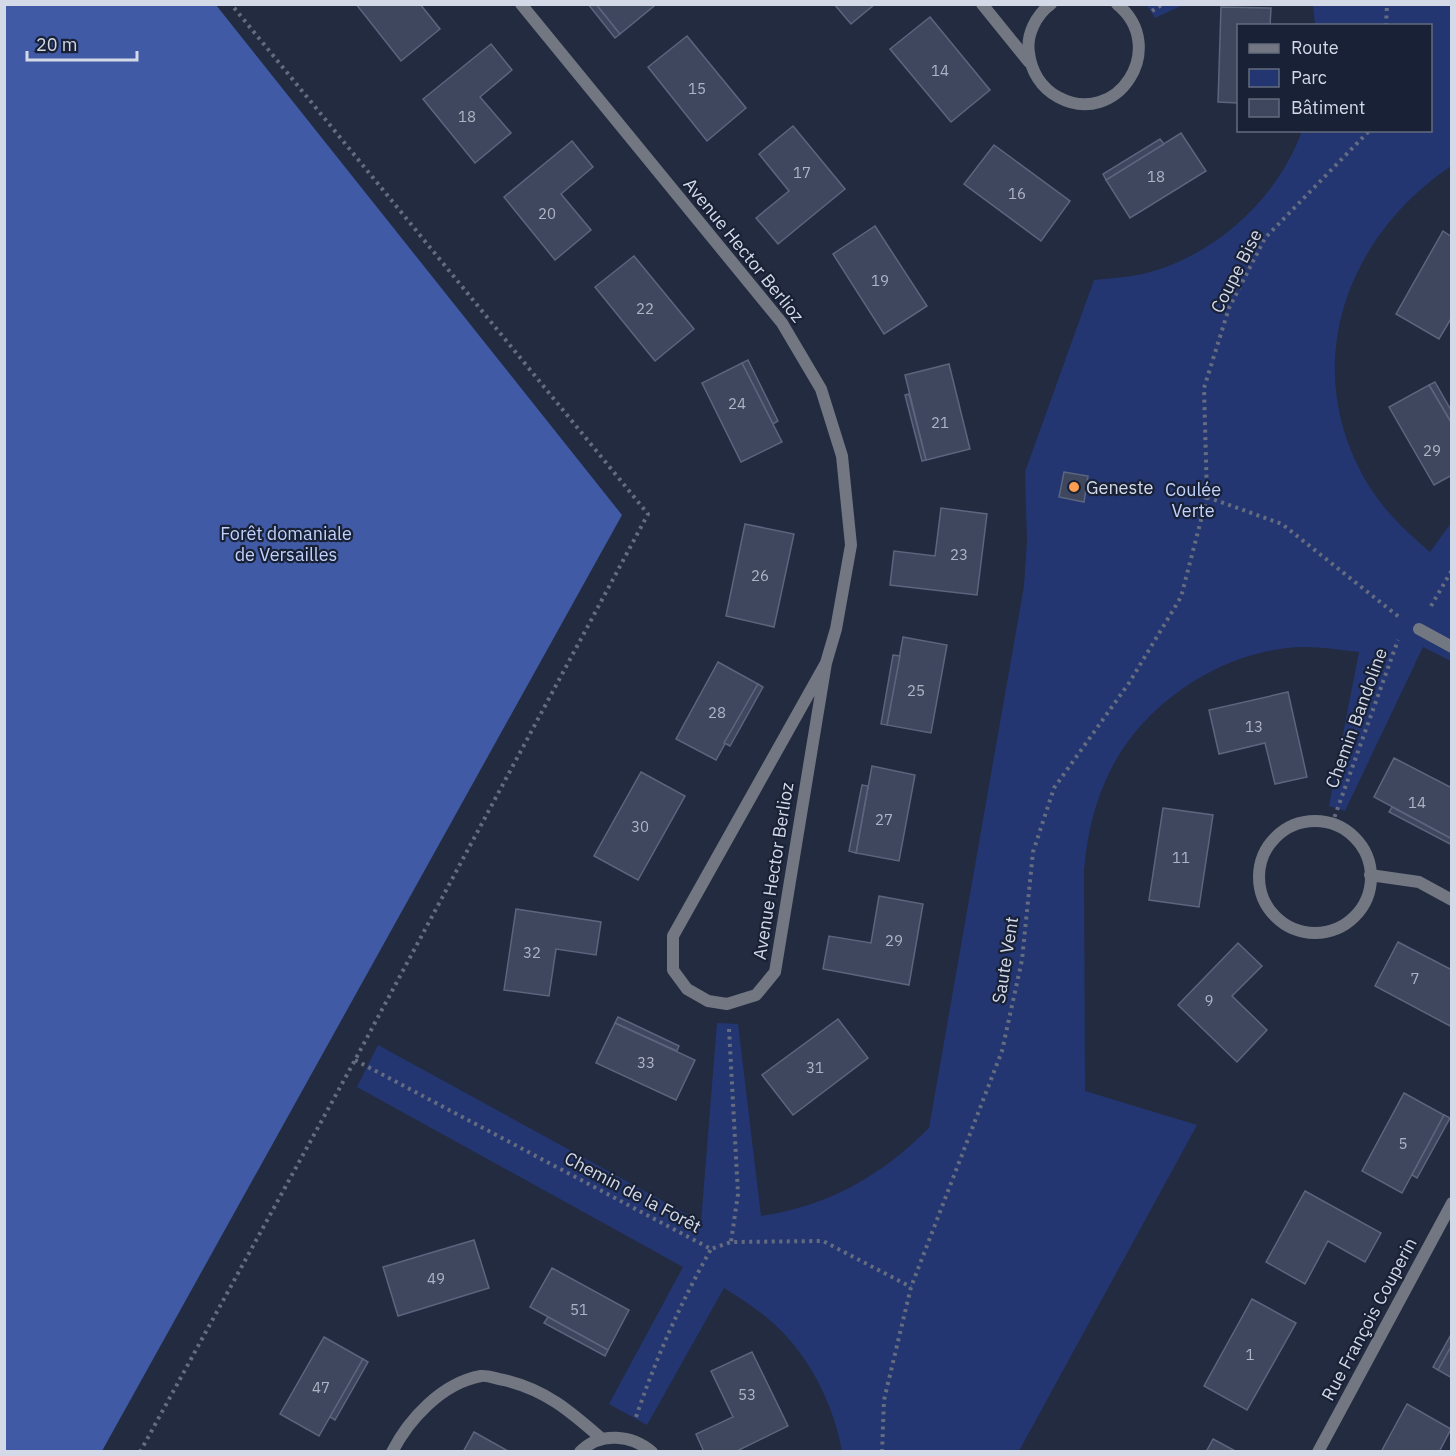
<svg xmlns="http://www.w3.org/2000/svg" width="1456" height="1456" viewBox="0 0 1456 1456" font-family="'IBM Plex Sans',sans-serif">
<rect width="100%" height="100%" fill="#232b40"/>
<g fill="#233672">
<polygon points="1147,5 1183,5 1155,18"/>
<path d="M1313,5h138v161c-108,73 -154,206 -80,323 16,25 37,44 59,63l21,-29v138l-28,-14 -78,164 -16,-5 30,-154c-18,-2 -37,-5 -55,-5 -77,1 -158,53 -193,122 -16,32 -24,65 -27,101l1,221 112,34 -178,326h-177c-9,-50 -36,-102 -76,-134 -13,-11 -28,-20 -42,-29l-77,137 -38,-21 74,-137 -326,-180 21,-42 323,177 16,-199 21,1 23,192c68,-10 120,-40 168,-88l95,-542 3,-45 -2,-69 69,-192c21,-2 42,-3 63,-10 65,-21 122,-75 145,-139l128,-1v-104l-115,-1z"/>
</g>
<polygon fill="#415aa5" points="5,4 216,5 622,515 102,1451 5,1451"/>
<g fill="#3e475e" stroke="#5b657d" stroke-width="1.5">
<polygon points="356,4 420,4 440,29 401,61"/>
<polygon points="588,4 596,4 620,34 615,38"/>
<polygon points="596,4 653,4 654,6 620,34"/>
<polygon points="834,4 875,4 851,24"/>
<polygon points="1221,7 1271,8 1270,26 1238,26 1238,103 1218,102"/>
<polygon points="930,17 990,90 951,122 890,49"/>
<polygon points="687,36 746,108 707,141 648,67"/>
<polygon points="491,44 512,70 480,97 511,133 475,163 423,99"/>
<polygon points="793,126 845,189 778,244 756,218 789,191 759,154"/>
<polygon points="1181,133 1206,171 1130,218 1106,180"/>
<polygon points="1160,139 1164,144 1106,180 1103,174"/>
<polygon points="572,141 593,167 561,194 591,230 555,260 504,197"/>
<polygon points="994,145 1070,201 1041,241 964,184"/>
<polygon points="875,226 927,306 884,334 833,254"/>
<polygon points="1443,231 1452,237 1452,317 1439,339 1396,314"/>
<polygon points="634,256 694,329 655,361 595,287"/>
<polygon points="748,360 778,421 773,424 742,363"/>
<polygon points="742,363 782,442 741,462 702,383"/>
<polygon points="949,364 970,449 926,460 905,375"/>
<polygon points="1435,382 1452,412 1452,424 1429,385"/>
<polygon points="1429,385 1452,424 1452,475 1434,485 1389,407"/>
<polygon points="909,394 926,460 922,461 905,395"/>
<polygon points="1064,472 1088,476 1084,502 1059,497"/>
<polygon points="941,508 987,514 977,595 890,585 894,551 935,556"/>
<polygon points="745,524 794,534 774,627 726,616"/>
<polygon points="903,637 947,645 931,733 887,725"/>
<polygon points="893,655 900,656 887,725 881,724"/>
<polygon points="718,662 758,684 716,760 676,739"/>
<polygon points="758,684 763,687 730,746 724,743"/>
<polygon points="1288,692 1307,777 1275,784 1265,743 1219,754 1209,710"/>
<polygon points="1394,758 1452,788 1452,839 1374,797"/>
<polygon points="872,766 915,775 899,861 856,853"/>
<polygon points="641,772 685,796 638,880 594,856"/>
<polygon points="862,785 868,786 856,853 849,851"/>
<polygon points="1392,807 1452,839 1450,844 1389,812"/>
<polygon points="1163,808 1213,815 1199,907 1149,900"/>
<polygon points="879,896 923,904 909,985 823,969 829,936 871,943"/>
<polygon points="516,909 601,922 596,955 556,949 549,996 504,990"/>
<polygon points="1398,942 1452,970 1452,1027 1375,986"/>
<polygon points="1238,943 1262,966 1232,996 1267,1030 1237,1062 1178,1005"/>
<polygon points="618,1017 679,1046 677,1051 615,1023"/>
<polygon points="838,1019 868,1058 793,1115 762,1075"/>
<polygon points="615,1023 695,1060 676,1100 596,1063"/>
<polygon points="1404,1093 1444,1115 1402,1193 1362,1171"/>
<polygon points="1444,1115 1450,1118 1417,1178 1412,1175"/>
<polygon points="1305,1191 1381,1233 1365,1262 1328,1241 1305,1284 1266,1262"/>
<polygon points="474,1240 489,1288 398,1316 383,1267"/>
<polygon points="552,1268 629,1310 608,1350 530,1307"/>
<polygon points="1252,1299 1296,1323 1247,1410 1204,1386"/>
<polygon points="548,1317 608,1350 605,1356 544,1323"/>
<polygon points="1452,1333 1452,1345 1438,1370 1433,1367"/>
<polygon points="324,1337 363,1359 319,1436 280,1414"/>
<polygon points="1452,1345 1452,1378 1438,1370"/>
<polygon points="752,1352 788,1426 735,1452 704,1452 696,1434 733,1417 711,1371"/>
<polygon points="363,1359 368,1362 335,1420 330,1417"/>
<polygon points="1407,1404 1451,1429 1439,1452 1381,1452"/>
<polygon points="474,1432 510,1452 463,1452"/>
<polygon points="1213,1439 1237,1452 1206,1452"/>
</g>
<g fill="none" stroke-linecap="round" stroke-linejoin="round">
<g stroke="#656c7f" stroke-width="4" stroke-dasharray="3 4.5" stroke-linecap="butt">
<polyline points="1152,11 1163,4"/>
<polyline points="1386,26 1387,4"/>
<polyline points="1207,497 1282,524 1399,617"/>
<polyline points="1431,606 1452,570"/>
<polyline points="1332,824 1398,640"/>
<polyline points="729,1029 738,1194 731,1242"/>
<polyline points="355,1060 711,1249 731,1242 823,1241 911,1287"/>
<path d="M636,1417c20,-59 44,-113 75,-168"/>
<polyline points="140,1452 355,1060 648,514 231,4"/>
<polyline points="882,1452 884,1400 911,1287 1002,1051 1022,960 1033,852 1054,788 1129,683 1181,597 1207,497 1204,388 1229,308 1265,238 1370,130"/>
</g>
<polyline stroke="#727782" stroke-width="12" points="1419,629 1452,647"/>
<g stroke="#727782" stroke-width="12">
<polyline points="521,4 782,323 821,389 842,456 851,545 836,629 826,663 775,972 756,995 727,1004 708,1001 687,989 673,970 673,936 826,663"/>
<polyline points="982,4 1029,62"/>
<path d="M1051,4c-15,11 -25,31 -22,49 2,18 12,35 29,44 59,32 112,-50 59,-93"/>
<circle cx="1315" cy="877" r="56"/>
<polyline points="1370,875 1419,882 1452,900"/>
<path d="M392,1452c17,-33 50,-69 89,-76 6,-1 16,3 23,4 42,10 66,31 98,59"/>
<path d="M580,1452c20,-21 52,-17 72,0"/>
<polyline points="1318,1452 1452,1203"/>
</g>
</g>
<circle fill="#fb9e51" stroke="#192136" stroke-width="2" cx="1074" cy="487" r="6"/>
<g text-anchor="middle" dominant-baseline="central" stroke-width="4.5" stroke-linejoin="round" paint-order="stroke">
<g font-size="15" fill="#aeb4c5">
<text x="940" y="70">14</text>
<text x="697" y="88">15</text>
<text x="467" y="116">18</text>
<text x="802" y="172">17</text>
<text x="1156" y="176">18</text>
<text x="1017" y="193">16</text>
<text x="547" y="213">20</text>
<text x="880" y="280">19</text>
<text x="645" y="308">22</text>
<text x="737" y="403">24</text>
<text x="940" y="422">21</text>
<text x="1432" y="450">29</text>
<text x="959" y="554">23</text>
<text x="760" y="575">26</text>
<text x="916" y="690">25</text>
<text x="717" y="712">28</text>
<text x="1254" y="726">13</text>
<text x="1417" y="802">14</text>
<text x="884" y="819">27</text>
<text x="640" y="826">30</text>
<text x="1181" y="857">11</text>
<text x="894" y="940">29</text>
<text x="532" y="952">32</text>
<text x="1415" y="978">7</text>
<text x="1209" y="1000">9</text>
<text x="646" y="1062">33</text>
<text x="815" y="1067">31</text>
<text x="1403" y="1143">5</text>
<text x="436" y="1278">49</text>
<text x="579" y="1309">51</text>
<text x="1250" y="1354">1</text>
<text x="321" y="1387">47</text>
<text x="747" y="1394">53</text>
</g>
<g font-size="18" fill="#d3d9e7" stroke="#192136">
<text transform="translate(744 250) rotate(51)">Avenue Hector Berlioz</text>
<text transform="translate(1236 271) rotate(-63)">Coupe Bise</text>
<text transform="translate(1356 718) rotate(-70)">Chemin Bandoline</text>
<text transform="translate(773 871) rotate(-81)">Avenue Hector Berlioz</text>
<text transform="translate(1005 960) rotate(-81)">Saute Vent</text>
<text transform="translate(633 1192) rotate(28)">Chemin de la Forêt</text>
<text transform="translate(1369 1319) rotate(-62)">Rue François Couperin</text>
</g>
<g font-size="18" fill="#d3d9e7" stroke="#192136" text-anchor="start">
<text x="1086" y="487">Geneste</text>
</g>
<g font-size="18" fill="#c1d2fc" stroke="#192136">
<text x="1193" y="489">Coulée<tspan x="1193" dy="21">Verte</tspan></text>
<text x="286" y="533">Forêt domaniale<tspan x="286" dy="21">de Versailles</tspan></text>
</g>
</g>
<rect width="1456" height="1456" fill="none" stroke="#d3d9e7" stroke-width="12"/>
<rect x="1237" y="24" width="195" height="108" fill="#192136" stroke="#636b7d" stroke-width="1.5"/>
<rect x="1249" y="44" width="30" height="9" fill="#727782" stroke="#636b7d" stroke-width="1.5"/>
<text x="1291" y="54" font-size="18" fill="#d3d9e7">Route</text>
<rect x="1249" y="69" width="30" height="18" fill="#233672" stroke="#636b7d" stroke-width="1.5"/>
<text x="1291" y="84" font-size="18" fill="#d3d9e7">Parc</text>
<rect x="1249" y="99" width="30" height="18" fill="#3e475e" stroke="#636b7d" stroke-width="1.5"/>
<text x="1291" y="114" font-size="18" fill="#d3d9e7">Bâtiment</text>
<path d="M27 51v9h110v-9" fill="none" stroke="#d3d9e7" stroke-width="3"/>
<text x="36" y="51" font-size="18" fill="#d3d9e7" stroke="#192136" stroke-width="4.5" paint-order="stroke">20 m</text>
</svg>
